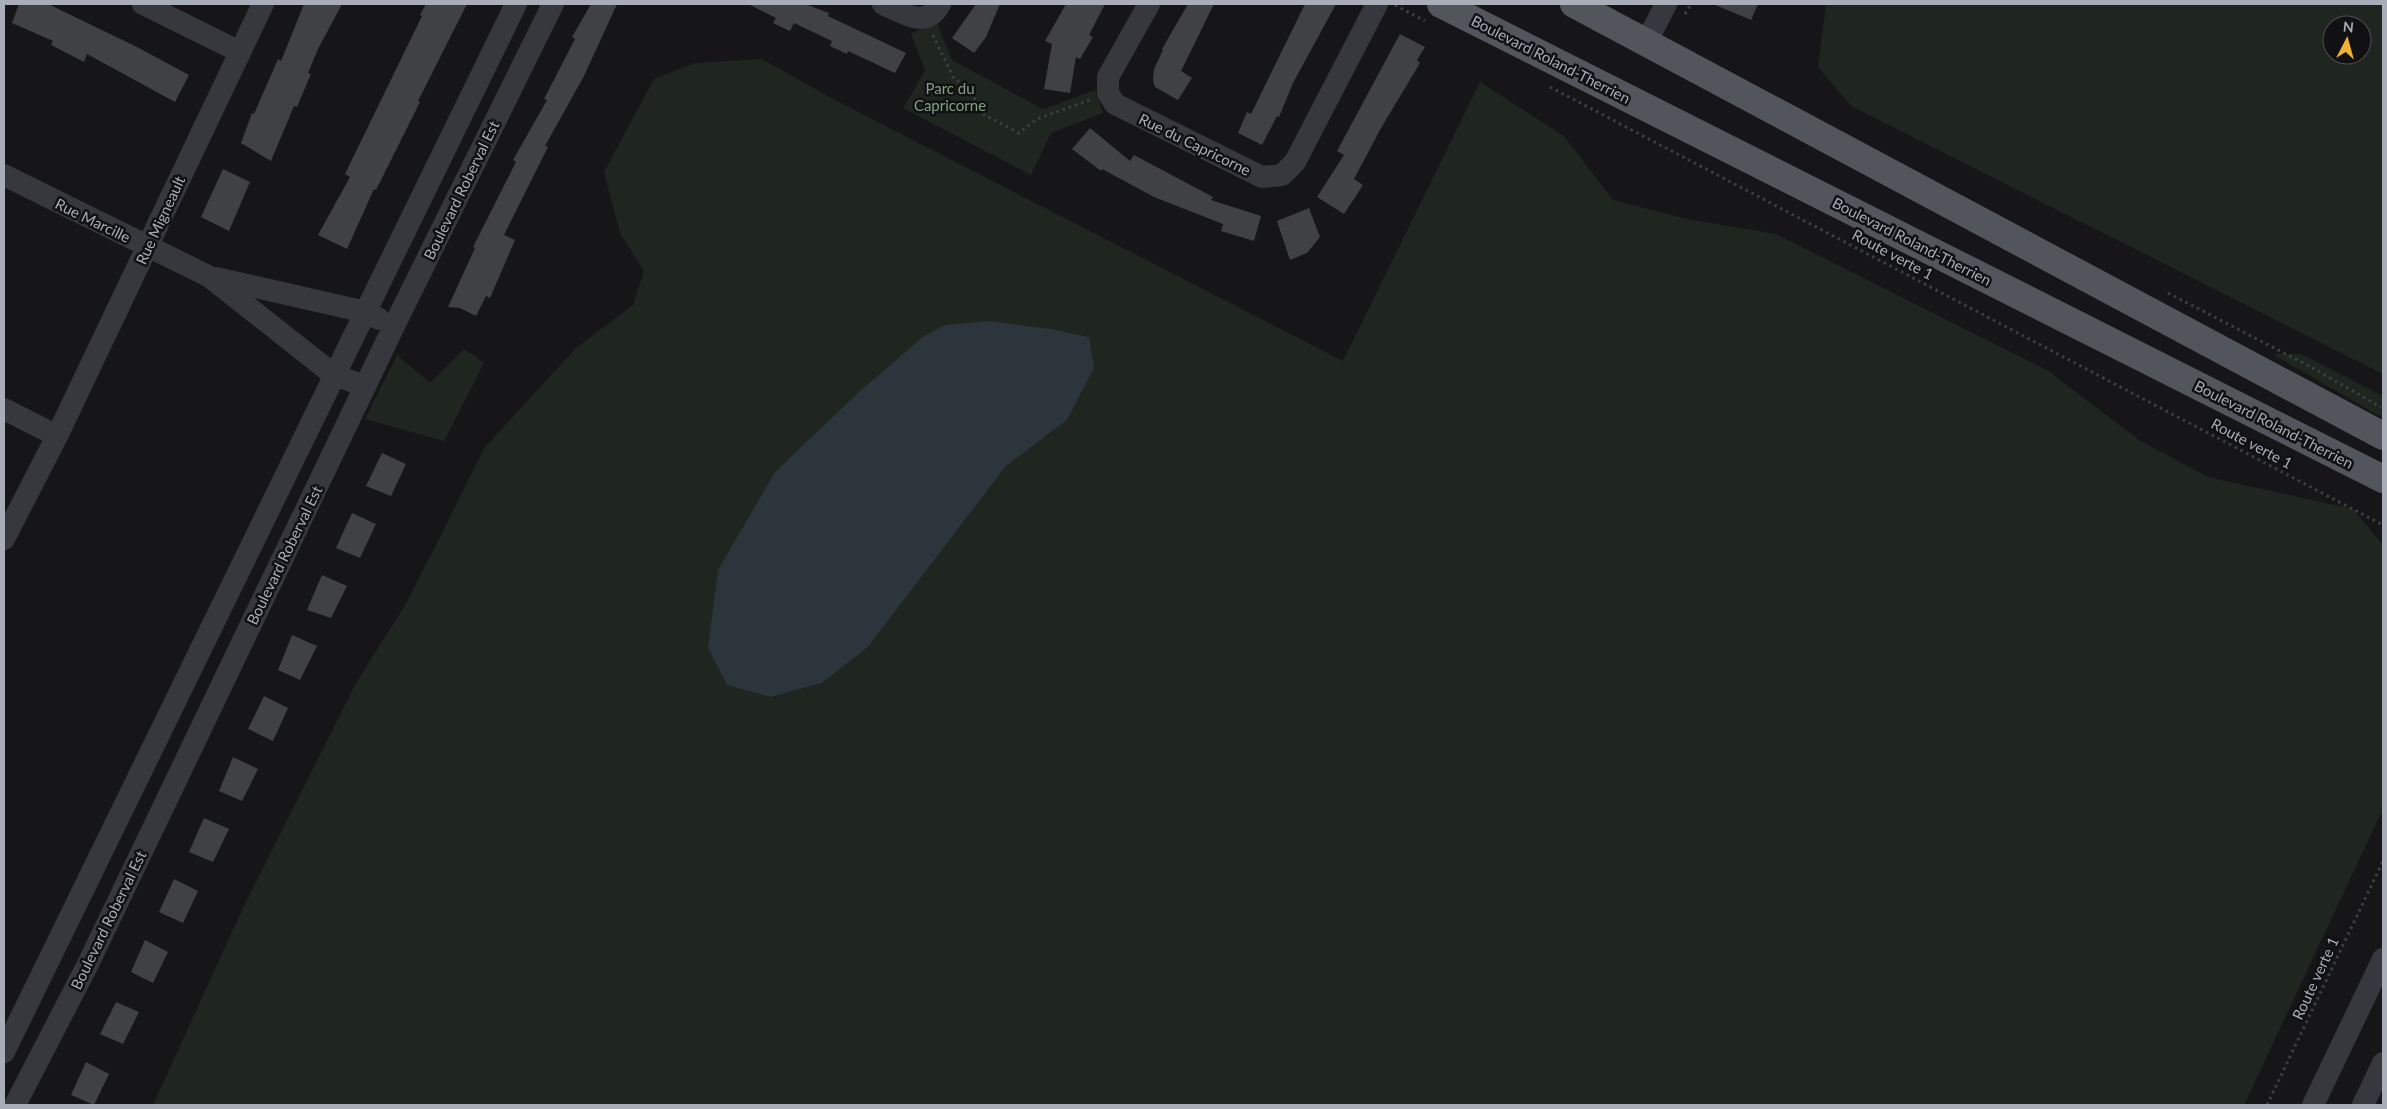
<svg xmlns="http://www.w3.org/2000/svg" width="2387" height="1109" viewBox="0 0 2387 1109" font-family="Lato,sans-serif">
<rect width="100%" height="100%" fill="#161618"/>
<g fill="#1e261f" fill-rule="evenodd">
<path d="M1826,4h557v370l-532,-268 -33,-39zM2332,25h30v30h-30z"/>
<polygon points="937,23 952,60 1043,109 1095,90 1103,113 1051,133 1031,175 903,108 925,71 911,33"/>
<path d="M762,59l73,41 508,261 137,-279 84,54 49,64 74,19 89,15 271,136 92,70 69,37 145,32 30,36v264l-139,296h-2091l90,-197 113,-225 51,-81 78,-155 91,-99 57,-43 11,-34 -24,-38 -16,-61 50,-93 41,-16zM989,321l62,8 38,8 -22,83 -61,46 -138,181 -46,36 -51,14z"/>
<polygon points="464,349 484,363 444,441 365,419 397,355 430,383"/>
<polygon points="2272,354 2301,354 2383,396 2383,418"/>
</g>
<polygon fill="#2c353c" points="989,321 1051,329 1089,337 1094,368 1067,420 1006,466 868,647 822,683 771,697 727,685 708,648 718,570 775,472 859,392 924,336 945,325"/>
<g fill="#404145">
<polygon points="19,4 48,4 137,47 189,75 175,102 87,54 84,62 51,45 53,41 12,23"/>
<polygon points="304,4 342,4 318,49 308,73 311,74 297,107 294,106 271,161 241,143 252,113 254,114 278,59 281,61"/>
<polygon points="426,4 467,4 418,101 420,102 376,190 374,189 347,249 318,235 350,177 345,174 422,16 420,15"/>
<polygon points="591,4 617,4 584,76 545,146 548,147 504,235 515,240 490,298 486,296 476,316 460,308 448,307 475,248 473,247 516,162 513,160 547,100 544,99 575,39 572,37"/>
<polygon points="748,4 805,4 829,13 828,16 906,53 895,73 848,51 847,54 830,46 832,41 794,23 790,31 773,23 776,18"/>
<polygon points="976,4 1000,4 986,37 974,53 952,38"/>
<polygon points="1066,4 1105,4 1089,35 1093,37 1080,59 1076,57 1070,93 1044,89 1052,44 1045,41"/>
<polygon points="1188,4 1214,4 1181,71 1192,78 1178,100 1155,87 1153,80 1154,69 1163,50 1162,49"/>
<polygon points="1305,4 1336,4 1293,83 1279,117 1277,116 1262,145 1238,133 1247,112 1251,114"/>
<polygon points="1713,4 1758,4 1751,20"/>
<polygon points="1400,34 1425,47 1417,60 1420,63 1381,128 1354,179 1363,185 1344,214 1317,197 1344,155 1337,151"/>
<polygon points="1090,128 1130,161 1134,155 1213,197 1211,200 1261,216 1254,241 1221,231 1223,224 1154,197 1102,169 1101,171 1072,149"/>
<polygon points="223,169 250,182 229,231 201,217"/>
<polygon points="1309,208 1320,237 1307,253 1290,260 1277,221"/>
<polygon points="382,453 406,464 391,496 366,486"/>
<polygon points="352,513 376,524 360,558 336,548"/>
<polygon points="322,575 347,586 331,618 307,610"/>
<polygon points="292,635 317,646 300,680 278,670"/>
<polygon points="264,696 288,708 273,741 248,729"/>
<polygon points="233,757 258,769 242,801 219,791"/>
<polygon points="204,818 229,829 213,862 189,852"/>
<polygon points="174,879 198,891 183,923 159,912"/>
<polygon points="145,940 168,952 153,983 131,972"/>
<polygon points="116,1002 139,1012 123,1044 100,1034"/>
<polygon points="86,1062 109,1074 94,1105 71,1095"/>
</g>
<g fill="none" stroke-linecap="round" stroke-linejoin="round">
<g stroke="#3d3f44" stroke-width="3" stroke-dasharray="2.5 4" stroke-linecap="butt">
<polyline points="1395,5 1425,21"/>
<polyline points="1685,14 1691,4"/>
<polyline points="933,35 954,79 971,88 979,112 1019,133 1037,119 1090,100"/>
<polyline points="1550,87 2383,525"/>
<polyline points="2168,293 2309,366 2381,407"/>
<polyline points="2267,1105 2383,861"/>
</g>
<g stroke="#37383d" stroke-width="22">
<polyline points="143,4 240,52"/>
<path d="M883,4c20,9 43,26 57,0"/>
<polyline points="1149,4 1108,77 1108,93 1115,104 1262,177 1282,175 1295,162 1377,4"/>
<polyline points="1647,41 1666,4"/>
<polyline points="4,175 210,277 334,375 365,386"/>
<polyline points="216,278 366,312 379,319"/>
<polyline points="4,409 57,436"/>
<polyline points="4,539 57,436 263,4"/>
<polyline points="4,1052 516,4"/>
<polyline points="15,1105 87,966 394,326 553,4"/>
<polyline points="2313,1105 2383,959"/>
<polyline points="2363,1105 2383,1063"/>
</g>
<g stroke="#53555c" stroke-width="28">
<polyline points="1441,4 2383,479"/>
<polyline points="1574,4 2383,436"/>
</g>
</g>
<g text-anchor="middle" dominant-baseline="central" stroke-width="5" stroke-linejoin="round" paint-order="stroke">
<g font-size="15" fill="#a8adb8" stroke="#111113">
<text transform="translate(1551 59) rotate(27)">Boulevard Roland-Therrien</text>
<text transform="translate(1195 144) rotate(26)">Rue du Capricorne</text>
<text transform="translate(461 190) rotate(-64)">Boulevard Roberval Est</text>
<text transform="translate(93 220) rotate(26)">Rue Marcille</text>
<text transform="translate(160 220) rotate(-65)">Rue Migneault</text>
<text transform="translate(1912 241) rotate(27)">Boulevard Roland-Therrien</text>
<text transform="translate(1893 254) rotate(28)">Route verte 1</text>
<text transform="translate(2274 424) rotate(27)">Boulevard Roland-Therrien</text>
<text transform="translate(2252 443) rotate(28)">Route verte 1</text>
<text transform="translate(284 555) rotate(-64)">Boulevard Roberval Est</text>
<text transform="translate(108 920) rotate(-64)">Boulevard Roberval Est</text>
<text transform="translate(2315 978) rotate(-65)">Route verte 1</text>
</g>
<g font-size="15" fill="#7fa381" stroke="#111113">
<text x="950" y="88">Parc du<tspan x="950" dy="17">Capricorne</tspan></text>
</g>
</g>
<rect width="2387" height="1109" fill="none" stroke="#a8adb8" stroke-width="10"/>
<g transform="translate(2347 40) rotate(6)"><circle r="24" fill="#111113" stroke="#4d4f55"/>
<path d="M0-4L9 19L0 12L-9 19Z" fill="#f2b134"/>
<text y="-8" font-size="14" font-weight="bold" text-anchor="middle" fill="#a8adb8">N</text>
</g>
</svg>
